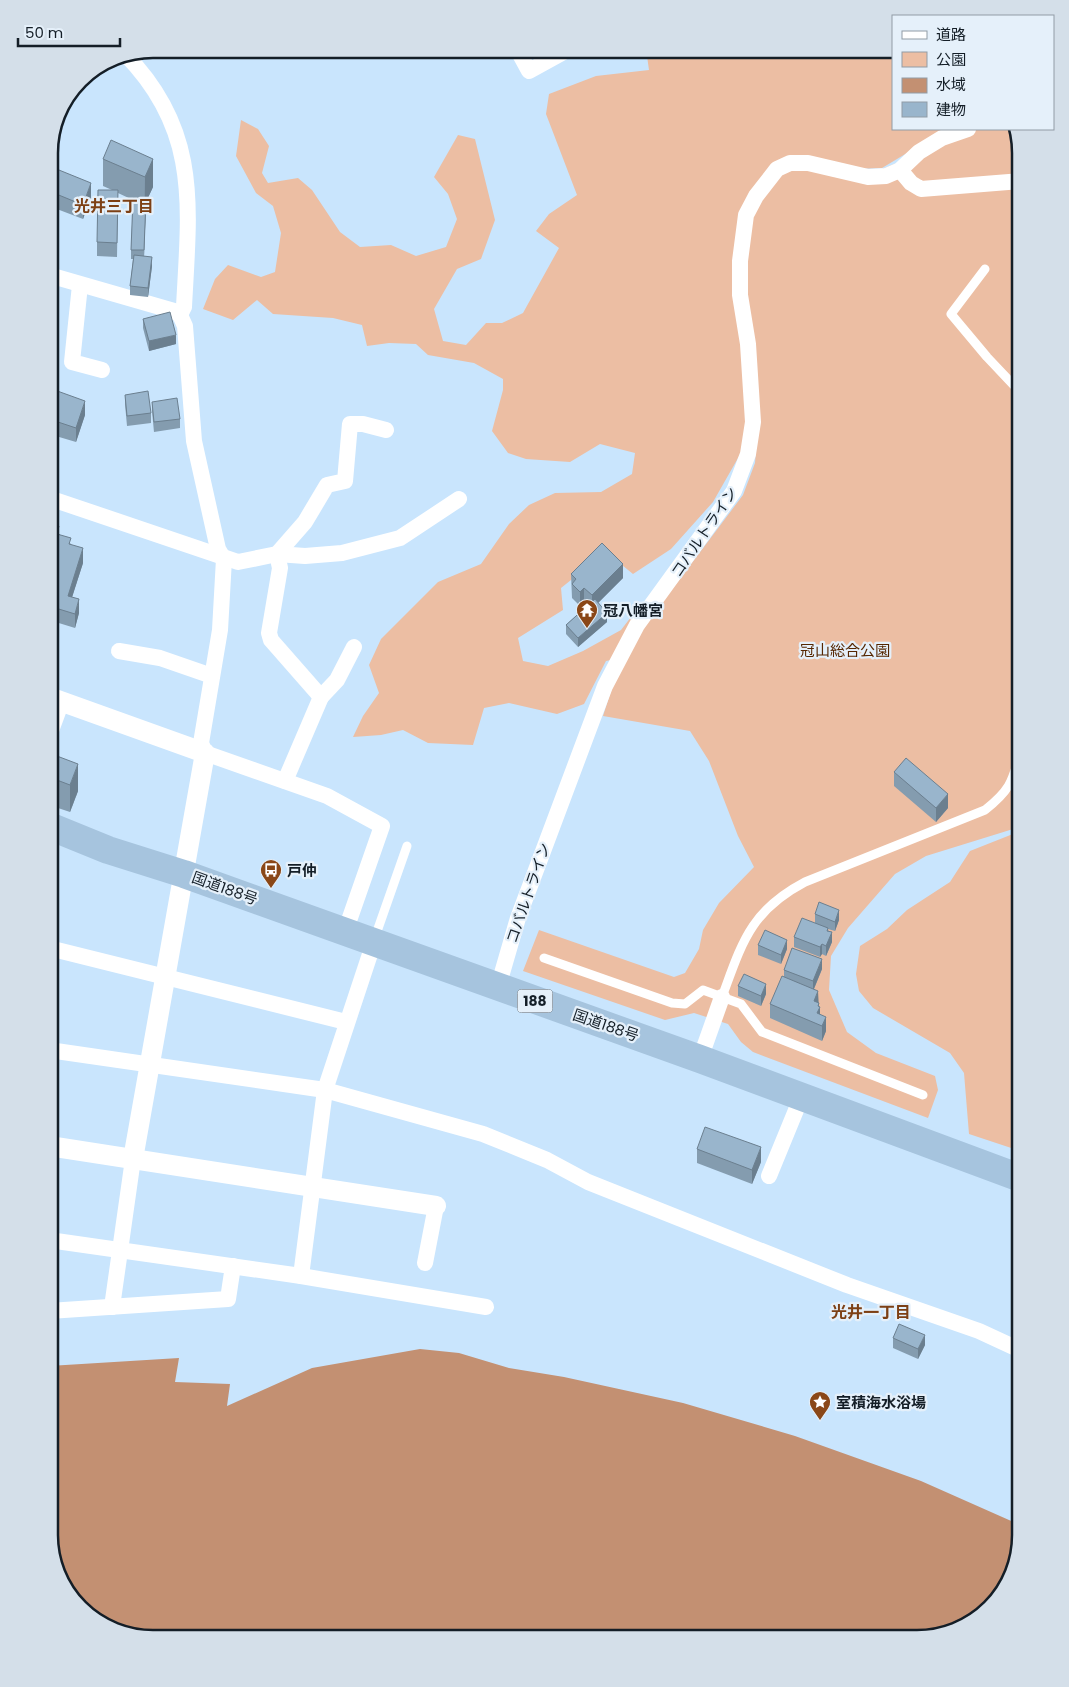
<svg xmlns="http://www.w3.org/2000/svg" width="1069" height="1687" viewBox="0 0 1069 1687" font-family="Poppins,'Noto Sans JP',sans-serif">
<rect width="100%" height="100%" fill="#c9e5fd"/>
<g fill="#ecbea3" fill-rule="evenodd">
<path d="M646,49h247v80h61l-32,15 -40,24 -27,1 1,11 122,-51h37l5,24v674l-94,29 -31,18 -47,54 -17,28 -2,34 18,42 29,21 59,23 3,14 -10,28 -175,-66 -12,-10 -13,-18 -34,-11 -29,7 -142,-49 16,-41 135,47 11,-4 14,-24 4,-19 16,-27 35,-36 -16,-31 -29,-75 -19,-30 -87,-15 8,-25 16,-34 -21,4 -22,43 -27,10 -48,-11 -25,5 -11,37 -45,-2 -25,-13 -22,5 -28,2 10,-21 16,-23 -10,-28 12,-26 57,-57 43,-18 28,-40 20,-19 26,-12 46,-1 31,-18 3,-21 -35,-9 -30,18 -44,-3 -18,-6 -16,-22 11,-41v-11l-29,-16 -46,-8 -12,-11 -27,-1 -22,3 -5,-21 -29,-7 -60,-4 -16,-14 -24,20 -30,-11 12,-30 13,-14 33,12 14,-5 6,-39 -8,-27 -17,-13 -20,-37 5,-36 17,9 11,17 -7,27 6,10 30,-5 14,12 28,42 20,15 31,-2 25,11 30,-9 11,-28 -9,-25 -14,-17 24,-42 17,4 20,81 -14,39 -24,10 -23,40 9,32 23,4 20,-22h16l21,-10 36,-65 -23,-17 13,-17 28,-19 -31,-81 3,-20 47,-18 53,-6zM758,423l-3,40 -12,32 -76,101 -26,8 -20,26 -38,21 -35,15 -25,-5 -5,-23 45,-28 -2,-22 45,-36 27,22 38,-25 42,-47z"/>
<polygon points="1020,829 1020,1151 969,1134 964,1073 950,1053 873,1008 859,991 856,974 860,946 887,929 907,910 950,882 970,851 1018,832"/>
</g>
<polygon fill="#c39072" points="420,1349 459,1353 509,1368 564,1377 683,1403 795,1436 921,1481 1020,1525 1020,1534 1006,1586 962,1627 916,1638 146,1638 95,1621 60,1580 49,1534 49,1366 179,1358 175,1382 230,1384 227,1406 312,1368"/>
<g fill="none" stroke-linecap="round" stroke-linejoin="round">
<g stroke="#fff" stroke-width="9">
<polyline points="985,269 951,314 987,357 1020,392"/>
<polyline points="374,940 407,846"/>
<polyline points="544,958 672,1003 685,1004 703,990 741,1004 762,1032 923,1095"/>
<path d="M722,997c20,-54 28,-86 83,-115l180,-72c24,-19 27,-27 35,-56"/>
</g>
<g stroke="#fff" stroke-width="16">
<polyline points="517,49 529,71 569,49"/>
<path d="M125,54c76,77 64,154 59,253l-4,8"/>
<polyline points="900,170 911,183 921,189 1020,181"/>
<polyline points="49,275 174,311 180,315 185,326 194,441 218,549 224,559 220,630 201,743 205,753 327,796 382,826 345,932"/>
<polyline points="80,285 72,362 102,370"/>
<polyline points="49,498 238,562 277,554 305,556 342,553 400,538 459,499"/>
<polyline points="119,651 160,658 212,676"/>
<polyline points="321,697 271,640 269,633 280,568 277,554 305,522 327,485 345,481 350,424 363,424 386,430"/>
<polyline points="49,736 62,701"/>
<polyline points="285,781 321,697 337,680 354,647"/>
<polyline points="49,948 346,1022"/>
<polyline points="498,987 518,918 605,686 637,625 734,491 748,454 753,422 748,344 740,295 740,261 746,215 756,196 777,169 790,163 808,163 868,177 886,176 900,170 919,152 942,138 968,129"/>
<polyline points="49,1050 325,1090 483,1134 547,1160 588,1182 847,1285 979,1331 1020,1350"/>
<polyline points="700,1059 722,997"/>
<polyline points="769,1176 801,1098"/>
<polyline points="49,1240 301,1276 486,1307"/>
<polyline points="425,1263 436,1206"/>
<polyline points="301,1276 325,1090 374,942"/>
<polyline points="112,1307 133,1159"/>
<polyline points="49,1311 228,1299 233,1266"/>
</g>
<g stroke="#fff" stroke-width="20">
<polyline points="49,697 205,753 133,1159"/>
<polyline points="49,1146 436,1206"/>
</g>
<polyline stroke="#a6c4de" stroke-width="28" points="49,826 108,850 184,874 700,1059 1020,1178"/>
</g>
<g fill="#849caf">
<polygon points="103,159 153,159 153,187 146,202 144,256 152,266 148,297 130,295 130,286 133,259 131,259 131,250 133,200 118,193 117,257 97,256 97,242 112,190 103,186"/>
<polygon points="49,179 91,197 83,219 49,206"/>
<polygon points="143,319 176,344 149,351 143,328"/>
<polygon points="49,388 85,415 76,442 49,434"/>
<polygon points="125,395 151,413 151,423 127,426 125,404"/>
<polygon points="152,402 180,419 180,428 154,432 152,411"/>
<polygon points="49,523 59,534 71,544 83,563 72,597 79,613 75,628 49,620"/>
<polygon points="571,574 623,578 598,603 607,622 578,647 566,634 566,625 588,605 584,602 580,606 572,598"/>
<polygon points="49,753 78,791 70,812 49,805"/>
<polygon points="894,772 948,808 936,822 894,786"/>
<polygon points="815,914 839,920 835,931 828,929 832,942 826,956 822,954 820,957 794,947 794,937 815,923"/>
<polygon points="758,945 787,949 781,964 758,955"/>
<polygon points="822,969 814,989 818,1003 820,1014 826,1031 822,1041 770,1018 770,1004 784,977 784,970"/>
<polygon points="738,986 766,994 761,1006 738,996"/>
<polygon points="697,1149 761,1162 752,1184 697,1163"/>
<polygon points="893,1338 925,1345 918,1359 893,1348"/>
</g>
<g fill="#6b7f8f">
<polygon points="153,159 153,187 146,202 144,260 145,177"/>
<polygon points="91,183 91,197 83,219 83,205"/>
<polygon points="152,257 152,266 148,297 148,288"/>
<polygon points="176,335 176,344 149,351 149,341"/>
<polygon points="85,401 85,415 76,442 76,428"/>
<polygon points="83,548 83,563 68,610 68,596"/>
<polygon points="623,564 623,578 592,609 592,595"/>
<polygon points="584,588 584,602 580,606 580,592"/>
<polygon points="79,599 79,613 75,628 75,614"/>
<polygon points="607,613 607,622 578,647 578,638"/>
<polygon points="78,764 78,791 70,812 70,785"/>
<polygon points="948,794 948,808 936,822 936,808"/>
<polygon points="839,910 839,920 835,931 835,922"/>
<polygon points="832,932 832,942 826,956 826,946"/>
<polygon points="787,940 787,949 781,964 781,955"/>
<polygon points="822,944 822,954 820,957 820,947"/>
<polygon points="822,959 822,969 813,991 813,981"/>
<polygon points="766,984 766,994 761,1006 761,996"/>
<polygon points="818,991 819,1009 820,1007 820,1021 814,1001"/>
<polygon points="826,1017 826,1031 822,1041 822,1026"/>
<polygon points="761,1147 761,1162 752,1184 752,1170"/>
<polygon points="925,1335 925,1345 918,1359 918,1349"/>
</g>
<g fill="#99b5cc" stroke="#6b7f8f">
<polygon points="111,140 153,159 145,177 103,159"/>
<polygon points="54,168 91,183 83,205 49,191 49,179"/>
<polygon points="98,190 118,190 117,243 97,242"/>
<polygon points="133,198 146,199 144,250 131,250"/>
<polygon points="134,255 152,257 148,288 130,286"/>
<polygon points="170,312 176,335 149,341 143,319"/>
<polygon points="49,388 85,401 76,428 49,419 52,410 49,409"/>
<polygon points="148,391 151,413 127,416 125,395"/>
<polygon points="177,398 180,419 154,422 152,402"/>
<polygon points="49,523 59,526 57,534 71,538 69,544 83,548 68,596 79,599 75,614 49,606"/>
<polygon points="602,543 623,564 592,595 584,588 580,592 572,584 576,579 571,574"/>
<polygon points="595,599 607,613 578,638 566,625"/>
<polygon points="49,753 78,764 70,785 49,777"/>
<polygon points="906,758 948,794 936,808 894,772"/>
<polygon points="819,902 839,910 835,922 815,914"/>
<polygon points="802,918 828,928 827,931 832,932 826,946 822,944 820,947 794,937"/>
<polygon points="765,930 787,940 781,955 758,945"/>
<polygon points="792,948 822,959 813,981 784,970"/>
<polygon points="744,974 766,984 761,996 738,986"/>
<polygon points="782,976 818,991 814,1001 819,1003 818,1006 820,1007 817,1013 826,1017 822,1026 770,1004"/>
<polygon points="705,1127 761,1147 752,1170 697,1149"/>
<polygon points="899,1324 925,1335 918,1349 893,1338"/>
</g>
<defs>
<g id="temple-pin" transform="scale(1.125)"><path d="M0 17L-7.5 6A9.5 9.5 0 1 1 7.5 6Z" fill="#8a4717" stroke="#e5f0fa"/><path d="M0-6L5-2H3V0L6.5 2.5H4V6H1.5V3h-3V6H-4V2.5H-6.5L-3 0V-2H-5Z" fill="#fff"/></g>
<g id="bus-pin" transform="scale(1.125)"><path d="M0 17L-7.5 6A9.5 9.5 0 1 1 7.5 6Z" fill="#8a4717" stroke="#e5f0fa"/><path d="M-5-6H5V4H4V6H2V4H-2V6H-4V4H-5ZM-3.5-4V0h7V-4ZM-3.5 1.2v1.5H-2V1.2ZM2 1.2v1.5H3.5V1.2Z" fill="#fff"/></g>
<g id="sight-pin" transform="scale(1.125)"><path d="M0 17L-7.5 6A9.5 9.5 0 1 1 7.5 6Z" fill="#8a4717" stroke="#e5f0fa"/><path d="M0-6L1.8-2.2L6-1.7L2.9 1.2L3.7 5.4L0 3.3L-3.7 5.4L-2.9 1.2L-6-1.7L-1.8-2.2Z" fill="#fff"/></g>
</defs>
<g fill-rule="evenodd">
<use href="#temple-pin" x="587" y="610"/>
<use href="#bus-pin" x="271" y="870"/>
<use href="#sight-pin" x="820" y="1402"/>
</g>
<g text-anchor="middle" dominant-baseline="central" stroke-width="4.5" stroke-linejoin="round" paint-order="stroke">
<rect fill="#e5f0fa" stroke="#535d66" stroke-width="1" x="517.5" y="989.5" width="35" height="23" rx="4"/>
<g font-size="14" font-weight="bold" fill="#141e27">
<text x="535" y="1001">188</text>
</g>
<g font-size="15" fill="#141e27" stroke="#e5f0fa">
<text transform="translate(704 532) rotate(-56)">コバルトライン</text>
<text transform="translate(225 888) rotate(20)">国道188号</text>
<text transform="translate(528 893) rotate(-71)">コバルトライン</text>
<text transform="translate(606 1025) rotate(19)">国道188号</text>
</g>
<g font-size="15" font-weight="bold" fill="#141e27" stroke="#e5f0fa" text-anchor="start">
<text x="603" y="610">冠八幡宮</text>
<text x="287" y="870">戸仲</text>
<text x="836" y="1402">室積海水浴場</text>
</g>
<g font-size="15" fill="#562702" stroke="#e5f0fa">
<text x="845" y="650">冠山総合公園</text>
</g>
<g font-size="16" font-weight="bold" fill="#7d4015" stroke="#e5f0fa">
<text x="114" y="206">光井三丁目</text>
<text x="871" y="1312">光井一丁目</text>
</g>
</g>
<path d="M0 0H1069V1687H0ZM153 58H917A95 95 0 0 1 1012 153V1535A95 95 0 0 1 917 1630H153A95 95 0 0 1 58 1535V153A95 95 0 0 1 153 58Z" fill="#d4dfe9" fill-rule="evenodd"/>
<path fill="none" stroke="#141e27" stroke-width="2.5" d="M153 58H917A95 95 0 0 1 1012 153V1535A95 95 0 0 1 917 1630H153A95 95 0 0 1 58 1535V153A95 95 0 0 1 153 58Z"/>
<rect x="892" y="15" width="162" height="115" fill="#e5f0fa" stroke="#919ca6"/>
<rect x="902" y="31" width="25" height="8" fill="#ffffff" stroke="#919ca6"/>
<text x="936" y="40" font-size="15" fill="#141e27">道路</text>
<rect x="902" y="52" width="25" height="15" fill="#ecbea3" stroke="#919ca6"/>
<text x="936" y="65" font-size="15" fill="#141e27">公園</text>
<rect x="902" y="78" width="25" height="15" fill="#c39072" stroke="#919ca6"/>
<text x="936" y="90" font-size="15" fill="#141e27">水域</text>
<rect x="902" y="102" width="25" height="15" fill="#99b5cc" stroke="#919ca6"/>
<text x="936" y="115" font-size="15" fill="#141e27">建物</text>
<path d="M18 38v8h102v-8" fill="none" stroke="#141e27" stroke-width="2.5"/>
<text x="25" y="38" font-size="15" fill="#141e27" stroke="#e5f0fa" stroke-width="4" paint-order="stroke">50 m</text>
</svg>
